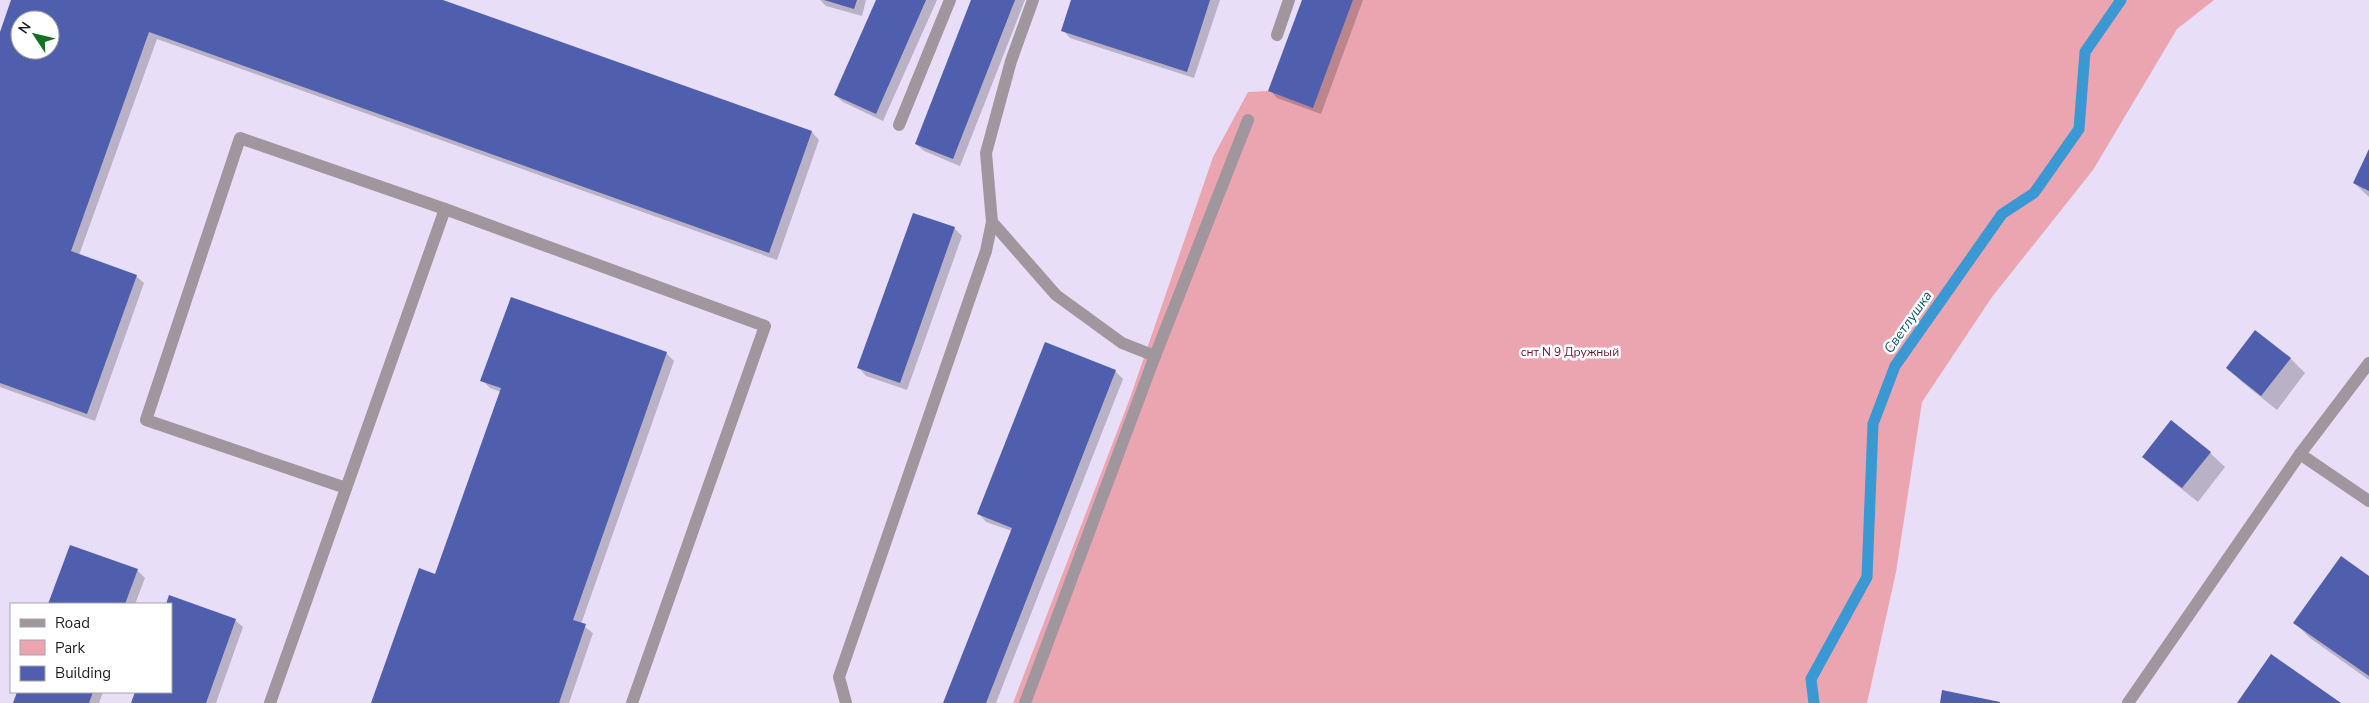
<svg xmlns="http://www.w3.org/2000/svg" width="2369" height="703" viewBox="0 0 2369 703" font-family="'Nunito Sans',sans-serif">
<rect width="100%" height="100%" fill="#e8def7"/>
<polygon fill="#eba5b1" points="1353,0 2214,0 2177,29 2093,170 1992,297 1922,402 1896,572 1867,703 1013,703 1130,398 1213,157 1248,92 1268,91 1313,107"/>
<g fill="#0003" fill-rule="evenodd">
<path d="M13,0h426l373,132 7,8 -42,120 -620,-221 -78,216 57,21 8,7 -49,138 -95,-34v-352zM20,20h30v30h-30z"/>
<polygon points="820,0 866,0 862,16 826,6"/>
<polygon points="877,0 937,0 883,121 843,102 835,95"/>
<polygon points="973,0 1025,0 960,166 924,151 916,144"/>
<polygon points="1073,0 1220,0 1194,78 1070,38 1063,30"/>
<polygon points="1303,0 1363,0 1321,114 1277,98 1270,90"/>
<polygon points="2369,152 2369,197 2354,183"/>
<polygon points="954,228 962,236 907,390 866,376 859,368"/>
<polygon points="666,353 674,361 581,624 593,633 569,703 373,703 436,576 501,392 490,388 482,380"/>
<polygon points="2290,358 2305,373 2277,410 2242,382 2227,368"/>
<polygon points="1115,371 1123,379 996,703 945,703 1012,531 986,522 979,514"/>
<polygon points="2210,453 2225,467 2198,502 2159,471 2144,457"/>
<polygon points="71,546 137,570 145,578 135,604 50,604"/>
<polygon points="2369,577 2369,680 2310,638 2295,623"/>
<polygon points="170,597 235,620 243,627 216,703 132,703 136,692 171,692 171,604 167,604"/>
<polygon points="18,692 103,692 99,703 14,703"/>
</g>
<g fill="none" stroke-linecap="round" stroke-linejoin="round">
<polyline stroke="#3a98d3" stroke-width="11" points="1814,703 1811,679 1867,577 1873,424 1895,366 2002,214 2034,193 2079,129 2085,52 2121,0"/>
</g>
<g fill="#4f5fad" fill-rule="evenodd">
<path d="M11,0h432l369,131 -43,122 -620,-221 -78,219 66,24 -50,139 -87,-31v-351zM20,20h30v30h-30z"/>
<polygon points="824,0 857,0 854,9"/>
<polygon points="876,0 926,0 876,114 834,95"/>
<polygon points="971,0 1015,0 953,159 915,144"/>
<polygon points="1071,0 1210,0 1187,72 1061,31"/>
<polygon points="1302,0 1353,0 1313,108 1268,91"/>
<polygon points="2369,149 2369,191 2353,183"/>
<polygon points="913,213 955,227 900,383 857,368"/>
<polygon points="511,297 667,352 573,620 586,624 559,703 371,703 419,568 435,574 501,388 480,381"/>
<polygon points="2255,330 2291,358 2261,396 2226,368"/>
<polygon points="1045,342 1116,370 986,703 943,703 1012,528 977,514"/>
<polygon points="2171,420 2211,452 2182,488 2142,457"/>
<polygon points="70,545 138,569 125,604 48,604"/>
<polygon points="2341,556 2369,576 2369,676 2293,623"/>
<polygon points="169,595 236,619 206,703 131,703 135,692 171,692 171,604 166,604"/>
<polygon points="2271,654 2341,703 2237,703"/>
<polygon points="1942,690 2000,702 2000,703 1940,703"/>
<polygon points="17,692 93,692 89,703 13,703"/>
</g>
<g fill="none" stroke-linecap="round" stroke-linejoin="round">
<g stroke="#a0969d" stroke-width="12">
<polyline points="1277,35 1289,0"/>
<polyline points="899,125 950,0"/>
<polyline points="992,222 1056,295 1122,343 1155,356 1025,703"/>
<polyline points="1155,356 1248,120"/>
<polyline points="346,488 146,420 240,138 445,209"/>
<polyline points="270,703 445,209 765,326 632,703"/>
<polyline points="846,703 839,677 986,251 992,222 986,153 1011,61 1033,0"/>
</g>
<g stroke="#a0969d" stroke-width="12">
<polyline points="2300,454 2369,501"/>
<polyline points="2128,703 2300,454 2369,363"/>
</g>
</g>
<g text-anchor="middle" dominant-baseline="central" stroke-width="5" stroke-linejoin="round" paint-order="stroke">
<g font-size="12" fill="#6e1531" stroke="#fff">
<text x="1570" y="352">снт N 9 Дружный</text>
</g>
<g font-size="14" font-style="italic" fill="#0f557d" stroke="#fff">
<text transform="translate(1908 322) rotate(-55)">Светлушка</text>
</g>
</g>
<rect x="10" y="603" width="162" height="90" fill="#ffffff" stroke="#a6a5a8"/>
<rect x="20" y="619" width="25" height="8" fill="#a0969d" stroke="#a6a5a8"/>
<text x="55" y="628" font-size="15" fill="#201d25">Road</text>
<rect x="20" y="640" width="25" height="15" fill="#eba5b1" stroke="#a6a5a8"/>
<text x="55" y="653" font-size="15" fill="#201d25">Park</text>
<rect x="20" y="666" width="25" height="15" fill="#4f5fad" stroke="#a6a5a8"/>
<text x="55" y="678" font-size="15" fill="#201d25">Building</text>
<g transform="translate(35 35) rotate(305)"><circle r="24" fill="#ffffff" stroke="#a6a5a8"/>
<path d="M0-4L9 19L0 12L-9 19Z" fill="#107222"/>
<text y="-8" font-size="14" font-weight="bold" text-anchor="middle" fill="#201d25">N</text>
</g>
</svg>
